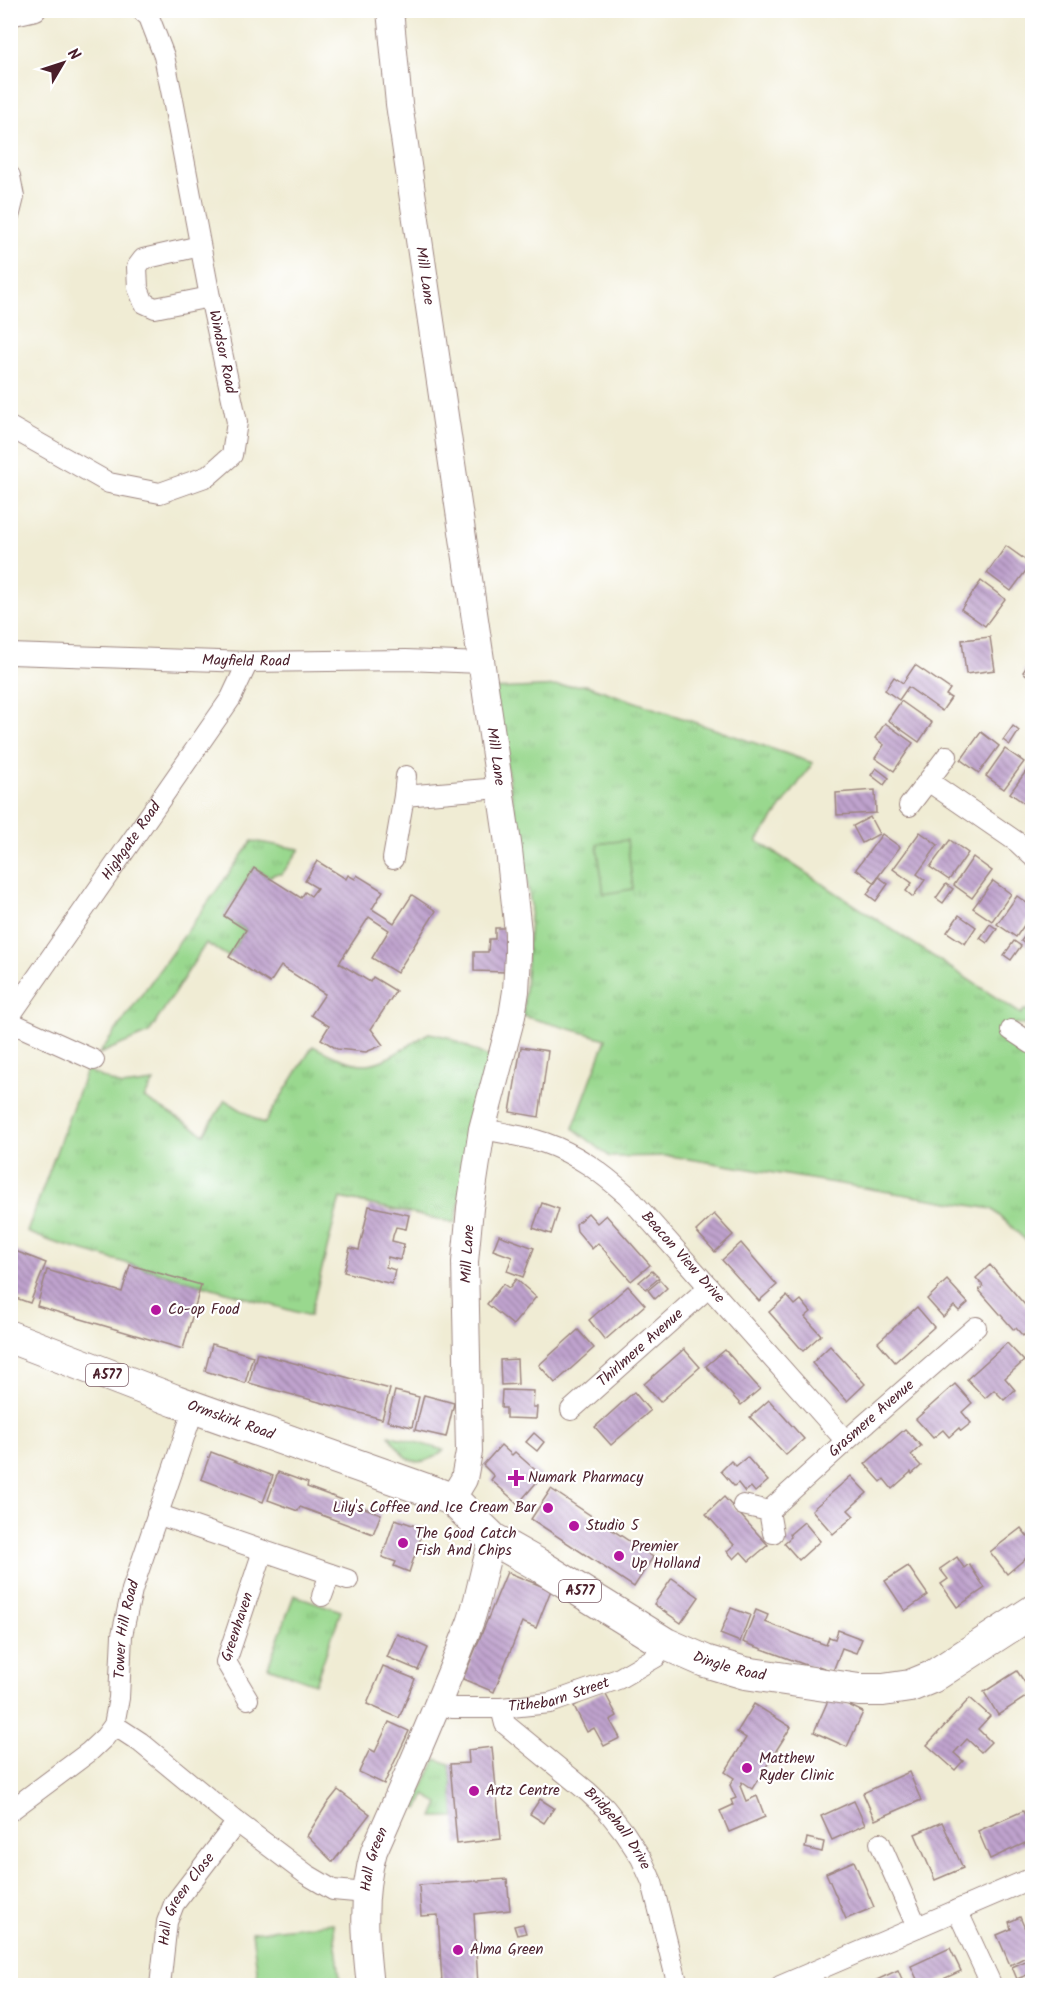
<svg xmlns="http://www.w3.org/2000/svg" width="1043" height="1996" viewBox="0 0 1043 1996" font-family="Kalam,sans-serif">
<defs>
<pattern id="grass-tufts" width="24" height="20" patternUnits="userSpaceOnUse" patternTransform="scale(1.5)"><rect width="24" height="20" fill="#99d88e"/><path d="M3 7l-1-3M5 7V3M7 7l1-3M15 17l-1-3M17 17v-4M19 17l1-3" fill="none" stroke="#85b97b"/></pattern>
<pattern id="building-back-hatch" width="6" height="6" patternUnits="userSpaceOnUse" patternTransform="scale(1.5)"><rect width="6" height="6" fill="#bfa3ce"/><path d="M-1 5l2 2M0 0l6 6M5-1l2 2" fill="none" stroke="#9d84a7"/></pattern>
</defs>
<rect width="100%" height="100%" fill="#fff"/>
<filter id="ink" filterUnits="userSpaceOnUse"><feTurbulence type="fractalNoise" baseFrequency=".0167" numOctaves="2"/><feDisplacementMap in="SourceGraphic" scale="12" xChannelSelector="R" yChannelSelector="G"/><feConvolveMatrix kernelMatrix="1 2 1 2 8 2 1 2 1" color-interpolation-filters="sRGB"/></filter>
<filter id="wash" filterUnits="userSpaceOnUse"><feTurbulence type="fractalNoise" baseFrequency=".008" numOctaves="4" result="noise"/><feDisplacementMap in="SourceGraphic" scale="24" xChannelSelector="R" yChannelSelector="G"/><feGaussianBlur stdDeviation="1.35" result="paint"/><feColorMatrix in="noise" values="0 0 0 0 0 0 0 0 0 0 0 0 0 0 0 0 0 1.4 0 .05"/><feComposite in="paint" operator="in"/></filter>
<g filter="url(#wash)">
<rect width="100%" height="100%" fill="#f0ecd4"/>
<g fill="url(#grass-tufts)" stroke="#727c5c" stroke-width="1.5">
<polygon points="586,685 813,763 757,841 1021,1014 1024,1010 1032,1010 1032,1027 1016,1023 1005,1038 1032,1057 1032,1246 992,1209 671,1156 610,1157 573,1128 606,1039 523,1016 531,905 493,689"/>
<polygon points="252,841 300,849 282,874 275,874 269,877 254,868 224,916 246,930 229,957 206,943 149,1033 99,1054"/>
<path d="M429,1033l19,4 42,21 -35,165 -115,-25 -30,118 -257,-74 -26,-10 59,-162 36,16 32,-4 -10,16 60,36 21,-34 39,24 49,-78c14,7 37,19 53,18 19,0 47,-22 63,-31z"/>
<path d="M389,1435l55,15c-27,22 -39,11 -55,-15z"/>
<polygon points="294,1595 341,1611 315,1684 268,1667"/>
<polygon points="436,1759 450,1764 455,1817 433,1817 439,1803 425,1795 418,1809 414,1807"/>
</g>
<g fill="#99d88e" stroke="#727c5c" stroke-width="1.5">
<polygon points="627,840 633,889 604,894 597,844"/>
<polygon points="333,1923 341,1985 259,1985 252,1932"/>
</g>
<g id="blocks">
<g fill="url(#building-back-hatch)">
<polygon points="1006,546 1031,564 1011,591 987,573"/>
<polygon points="981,581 1005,599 985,626 961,609"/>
<polygon points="990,637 995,670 966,674 962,640"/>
<polygon points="1032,659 1032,679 1023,672"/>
<polygon points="915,665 950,689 946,695 951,698 942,711 908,687 899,700 885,690 894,677 903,683"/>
<polygon points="901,701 932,723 919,742 888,720"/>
<polygon points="885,723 913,743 894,771 875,758 884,745 875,738"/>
<polygon points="1013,726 1019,731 1010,745 1003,740"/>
<polygon points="981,732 999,746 979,773 961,760"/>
<polygon points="1005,749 1024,762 1004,789 986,776"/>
<polygon points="1030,766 1032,768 1032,800 1028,806 1010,793"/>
<polygon points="876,768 889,778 884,785 871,775"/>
<polygon points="875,790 876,813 837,815 836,793"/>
<polygon points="870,817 879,834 862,843 853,826"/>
<polygon points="920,832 938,845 917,874 925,880 913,897 906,891 912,883 893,869"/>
<polygon points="882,834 900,847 874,882 856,869"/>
<polygon points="950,840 968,853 949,880 930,867"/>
<polygon points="973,857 992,871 972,898 954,885"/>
<polygon points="317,861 346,879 348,875 355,879 357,875 383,891 372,909 394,923 412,895 436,911 397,973 372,958 389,930 369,917 339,963 370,982 373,977 396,991 371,1029 383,1045 366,1052 337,1049 321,1039 329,1026 311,1015 325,994 281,966 270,983 229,957 246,930 224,916 254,868 301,898 305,892 311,896 317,888 305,881"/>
<polygon points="879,877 888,884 876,901 867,894"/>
<polygon points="993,881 1011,894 992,921 973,908"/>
<polygon points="946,884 953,889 943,903 936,898"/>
<polygon points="1017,896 1032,907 1032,914 1016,937 997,924"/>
<polygon points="959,915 976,927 965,944 947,932"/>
<polygon points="990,924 997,929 987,943 980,938"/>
<polygon points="1032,926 1032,949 1021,941"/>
<polygon points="495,928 505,928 505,941 507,941 507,972 474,971 474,952 488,952 489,939 495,939"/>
<polygon points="1014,941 1021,946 1011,960 1004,955"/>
<polygon points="521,1047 548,1051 539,1117 510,1112"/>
<polygon points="542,1203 559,1209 551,1234 533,1228"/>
<polygon points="369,1206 409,1215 406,1229 396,1227 393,1236 392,1241 404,1244 400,1260 388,1257 386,1267 395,1270 392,1284 344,1272 350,1248 359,1250"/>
<polygon points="588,1213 597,1223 606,1215 650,1265 631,1281 598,1243 592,1249 577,1231 576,1224"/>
<polygon points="714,1214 733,1235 715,1252 696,1231"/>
<polygon points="499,1235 534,1248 523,1277 507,1271 512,1257 493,1250"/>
<polygon points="741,1243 777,1285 759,1301 722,1260"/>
<polygon points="10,1249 46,1263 30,1303 10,1296"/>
<polygon points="130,1265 201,1285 183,1349 37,1306 47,1270 122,1292"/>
<polygon points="990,1265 1032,1313 1032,1327 1023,1336 1016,1328 1014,1330 979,1290 983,1286 976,1278"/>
<polygon points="652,1271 659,1278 646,1289 639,1282"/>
<polygon points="516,1279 536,1297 513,1325 487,1304 503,1284 509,1288"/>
<polygon points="660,1280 667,1288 655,1299 648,1290"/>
<polygon points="947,1280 968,1303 959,1311 954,1306 943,1317 927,1299"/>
<polygon points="628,1286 645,1305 605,1340 589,1320"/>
<polygon points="787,1296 795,1305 801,1300 811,1312 805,1317 821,1335 803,1351 769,1312"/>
<polygon points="917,1307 934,1327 895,1362 878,1342"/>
<polygon points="578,1330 594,1348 555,1383 539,1365"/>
<polygon points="1007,1343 1024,1361 1005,1378 1015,1390 1004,1400 994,1390 985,1398 967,1379"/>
<polygon points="212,1344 253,1356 245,1383 205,1371"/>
<polygon points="830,1346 865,1384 847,1401 812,1363"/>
<polygon points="684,1349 700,1367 660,1402 644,1384"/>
<polygon points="725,1350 760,1389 741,1405 706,1366"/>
<polygon points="257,1353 390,1389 382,1419 249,1383"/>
<polygon points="517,1359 518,1384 501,1385 500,1360"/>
<polygon points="955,1384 972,1403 962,1412 971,1423 961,1431 959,1428 949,1437 943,1430 933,1438 916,1419"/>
<polygon points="502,1390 534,1391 533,1407 537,1407 536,1419 506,1418 506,1408 501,1408"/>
<polygon points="395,1391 419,1397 412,1427 387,1421"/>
<polygon points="634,1392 650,1411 611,1445 595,1427"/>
<polygon points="424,1395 454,1403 446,1437 415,1430"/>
<polygon points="769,1400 804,1439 786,1455 750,1417"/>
<polygon points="905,1429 921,1446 911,1455 921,1466 912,1474 911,1472 892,1489 884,1479 881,1482 865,1464"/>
<polygon points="534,1433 544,1442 537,1451 526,1442"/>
<polygon points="501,1445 512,1455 515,1452 542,1476 518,1504 491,1480 494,1476 483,1465"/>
<polygon points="211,1452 273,1476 263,1502 201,1479"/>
<polygon points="747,1457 768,1481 755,1492 751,1487 745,1492 738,1483 734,1486 721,1471 731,1461 736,1466"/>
<polygon points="278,1472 308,1483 307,1487 381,1514 373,1534 300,1507 298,1511 268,1500"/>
<polygon points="851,1476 867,1493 848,1510 854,1516 833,1534 812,1510"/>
<polygon points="551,1489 653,1557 634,1587 531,1519"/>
<polygon points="724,1497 768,1545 749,1561 741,1552 734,1559 727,1551 734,1545 706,1514"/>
<polygon points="395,1519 424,1529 409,1572 394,1566 396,1562 382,1557"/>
<polygon points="804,1522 820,1541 799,1560 784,1543 791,1537 790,1534"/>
<polygon points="1021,1528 1032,1542 1032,1553 1007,1574 990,1552"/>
<polygon points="957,1557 964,1568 969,1564 985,1588 957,1607 941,1584 948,1579 940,1569"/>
<polygon points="908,1566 928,1595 905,1611 885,1581"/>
<polygon points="507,1572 551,1590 536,1628 522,1622 494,1692 463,1679"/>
<polygon points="672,1578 699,1597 681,1623 654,1604"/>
<polygon points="731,1608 750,1615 740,1642 720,1634"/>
<polygon points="756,1610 768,1615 765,1622 826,1645 829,1637 835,1639 838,1630 862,1639 856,1653 842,1648 833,1671 818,1666 817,1669 743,1642"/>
<polygon points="397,1634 428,1648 418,1670 387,1657"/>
<polygon points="383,1666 415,1679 399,1718 367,1704"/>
<polygon points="1017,1671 1032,1693 998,1715 984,1692"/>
<polygon points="604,1691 617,1716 610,1720 620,1738 604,1746 594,1728 587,1732 574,1706"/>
<polygon points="830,1696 863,1712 847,1747 814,1732"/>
<polygon points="970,1698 990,1716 978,1729 991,1742 981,1752 967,1739 954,1753 963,1761 955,1770 927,1745"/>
<polygon points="754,1704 791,1727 752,1789 742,1782 740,1786 746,1801 757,1796 765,1817 729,1832 720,1811 733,1805 731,1800 736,1798 730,1785 734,1778 725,1772 746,1738 737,1732"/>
<polygon points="389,1722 409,1731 384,1784 359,1772 370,1749 375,1752"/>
<polygon points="492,1747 501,1839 457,1844 450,1764 469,1763 468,1750"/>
<polygon points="909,1772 921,1800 875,1820 863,1793"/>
<polygon points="338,1790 370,1814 333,1862 307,1836 327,1804"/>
<polygon points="540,1799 554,1808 544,1823 530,1814"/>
<polygon points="854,1801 865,1825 832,1840 821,1816"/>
<polygon points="1023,1811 1032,1831 1032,1840 990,1859 978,1831"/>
<polygon points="942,1822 963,1868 935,1880 915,1834"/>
<polygon points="807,1838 824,1842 822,1852 805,1848"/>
<polygon points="854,1861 874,1907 846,1919 826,1873"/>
<polygon points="507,1879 510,1910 474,1914 478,1986 437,1986 437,1984 442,1983 438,1915 421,1916 419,1885"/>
<polygon points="1020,1917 1032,1945 1032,1954 1010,1965 997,1935 1011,1929 1009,1922"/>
<polygon points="523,1924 526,1933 517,1935 514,1926"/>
<polygon points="950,1948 961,1971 928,1986 920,1986 911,1966"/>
<polygon points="1032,1958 1032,1973 1017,1979 1012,1967"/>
<polygon points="898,1970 905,1986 864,1986"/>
</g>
</g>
</g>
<g filter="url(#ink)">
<use href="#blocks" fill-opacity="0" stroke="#9d8680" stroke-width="1.5"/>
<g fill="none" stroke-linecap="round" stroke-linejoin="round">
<g stroke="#9d8680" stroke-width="22">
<g id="minor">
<polyline points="10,16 36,10"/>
<polyline points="10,176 14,197 10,213"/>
<polyline points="200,246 143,259 137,267 138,288 144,303 155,308 210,297"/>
<polyline points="10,427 109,483 160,493 208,476 232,455 237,422 210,297 173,100 164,56 149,17 141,10"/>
<path id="s1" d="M10,654l238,8 158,-2 75,3"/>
<polyline points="928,781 1017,842 1032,856"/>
<polyline points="404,796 406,776"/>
<polyline points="909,806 947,756"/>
<polyline points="393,859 404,796 499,788"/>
<path id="s2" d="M10,1016l221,-318 17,-36"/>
<polyline points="10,1022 94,1060"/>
<polyline points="1011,1030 1032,1044"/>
<path id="s3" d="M482,1129c21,4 43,7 63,14 32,11 57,30 82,52l219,246"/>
<path id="s4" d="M571,1410l138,-123"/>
<polyline points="743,1505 769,1511 773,1533"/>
<path id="s5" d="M769,1511l77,-70 130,-114"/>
<polyline points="157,1514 348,1580"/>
<polyline points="322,1596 330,1574"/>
<path id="s6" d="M248,1699l-22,-37 37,-111"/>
<path id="s7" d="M438,1704l15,4h48l49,-5 68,-24 38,-22 10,-13"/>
<path id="s8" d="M501,1708l4,16 83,68 17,16 19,24 17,26 11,24 26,104"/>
<polyline points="114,1725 140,1742 237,1822 306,1874 333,1890 366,1893"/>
<path id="s9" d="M10,1811l79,-59 16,-15 9,-12 5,-27 3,-63 10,-45 62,-182"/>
<polyline points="880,1843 917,1927"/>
<polyline points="957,1910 992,1986"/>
<path id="s10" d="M160,1986l7,-64 7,-18 63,-82"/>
<polyline points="780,1986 1032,1878"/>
</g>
</g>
<g stroke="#9d8680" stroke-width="28">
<g id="tertiary">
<path id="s11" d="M390,10l9,94 110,746 9,82v22l-2,37 -4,25 -30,113 -12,79 -5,54 4,190 -5,27 -12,20"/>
<path id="s12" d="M370,1986c-5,-45 -9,-91 4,-135 33,-75 67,-151 96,-228 10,-27 13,-57 23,-84"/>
</g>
</g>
<g stroke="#9d8680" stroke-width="34">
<g id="primary">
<path id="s13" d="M10,1337l166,64 276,98 41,40 44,25 129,80 39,17 40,12 114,17h24l27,-4 22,-9 100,-65"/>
</g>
</g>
<use href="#minor" stroke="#fff" stroke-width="20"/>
<use href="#tertiary" stroke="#fff" stroke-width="26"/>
<use href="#primary" stroke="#fff" stroke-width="32"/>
</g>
</g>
<g fill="#b5179e" stroke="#fff" stroke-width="2">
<circle cx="156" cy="1310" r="6"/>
<path d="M513 1469h6v6h6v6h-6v6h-6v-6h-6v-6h6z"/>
<circle cx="548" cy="1508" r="6"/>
<circle cx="574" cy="1526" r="6"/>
<circle cx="403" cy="1543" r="6"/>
<circle cx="619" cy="1556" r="6"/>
<circle cx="747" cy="1768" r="6"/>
<circle cx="474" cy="1791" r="6"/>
<circle cx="458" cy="1950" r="6"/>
</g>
<g text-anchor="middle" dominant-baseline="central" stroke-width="4.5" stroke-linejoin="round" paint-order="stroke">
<g fill="#fff" stroke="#80626b" stroke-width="1.5">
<rect x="86" y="1364" width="42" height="22" rx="4.5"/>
<rect x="559" y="1580" width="42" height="22" rx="4.5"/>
</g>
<g font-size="14" font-weight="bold" fill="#4a1f2b">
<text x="107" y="1375">A577</text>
<text x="580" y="1591">A577</text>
</g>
<g font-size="15" fill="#4a1f2b" stroke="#fff">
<text stroke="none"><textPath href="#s11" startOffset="268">Mill Lane</textPath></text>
<text transform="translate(222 352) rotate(78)">Windsor Road</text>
<text stroke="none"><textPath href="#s1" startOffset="236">Mayfield Road</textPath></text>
<text stroke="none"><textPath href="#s11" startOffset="754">Mill Lane</textPath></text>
<text stroke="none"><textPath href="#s2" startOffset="213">Highgate Road</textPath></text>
<text transform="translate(468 1254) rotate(-87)">Mill Lane</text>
<text stroke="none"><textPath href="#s3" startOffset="246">Beacon View Drive</textPath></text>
<text stroke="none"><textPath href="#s4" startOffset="93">Thirlmere Avenue</textPath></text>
<text stroke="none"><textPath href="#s5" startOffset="138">Grasmere Avenue</textPath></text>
<text stroke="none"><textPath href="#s13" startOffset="236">Ormskirk Road</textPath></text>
<text stroke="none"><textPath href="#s6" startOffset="80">Greenhaven</textPath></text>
<text stroke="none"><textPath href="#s9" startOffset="232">Tower Hill Road</textPath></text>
<text stroke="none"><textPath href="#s13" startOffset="798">Dingle Road</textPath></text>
<text stroke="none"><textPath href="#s7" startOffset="123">Tithebarn Street</textPath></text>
<text stroke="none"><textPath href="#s8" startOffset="171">Bridgehall Drive</textPath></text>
<text stroke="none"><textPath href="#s12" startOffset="128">Hall Green</textPath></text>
<text stroke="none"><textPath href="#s10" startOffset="93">Hall Green Close</textPath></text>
</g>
<g font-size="15" fill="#4a1f2b" stroke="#fff" text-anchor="start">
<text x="168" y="1310">Co-op Food</text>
<text x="528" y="1478">Numark Pharmacy</text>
<text x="536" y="1508" text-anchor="end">Lily's Coffee and Ice Cream Bar</text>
<text x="586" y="1526">Studio 5</text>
<text x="415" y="1534">The Good Catch<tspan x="415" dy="17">Fish And Chips</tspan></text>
<text x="631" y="1547">Premier<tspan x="631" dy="17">Up Holland</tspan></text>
<text x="759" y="1759">Matthew<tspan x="759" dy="17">Ryder Clinic</tspan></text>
<text x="486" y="1791">Artz Centre</text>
<text x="470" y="1950">Alma Green</text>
</g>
</g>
<rect width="1043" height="1996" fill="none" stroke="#fff" stroke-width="36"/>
<g transform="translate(63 63) rotate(51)" stroke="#ffffff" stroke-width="4.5" paint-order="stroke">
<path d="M0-4.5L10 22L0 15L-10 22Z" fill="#4a1f2b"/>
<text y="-9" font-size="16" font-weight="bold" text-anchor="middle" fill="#4a1f2b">N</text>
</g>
</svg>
